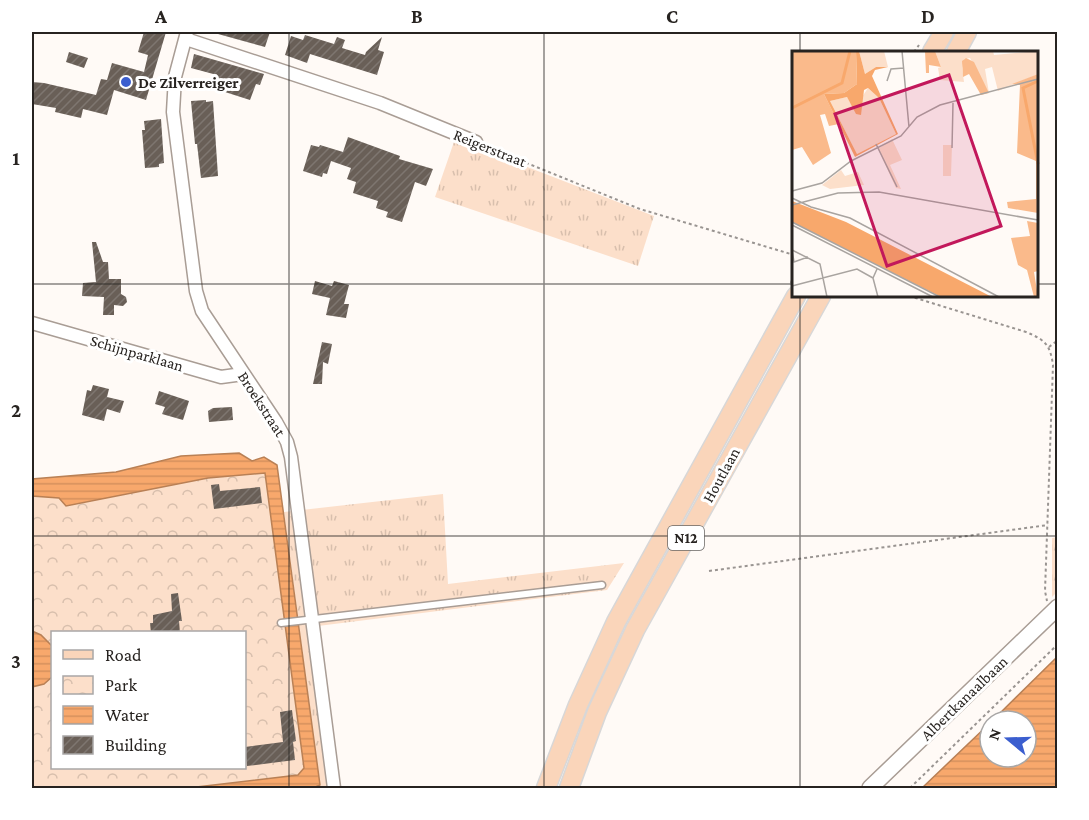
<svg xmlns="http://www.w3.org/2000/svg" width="1089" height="820" viewBox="0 0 1089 820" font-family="'Crimson Pro',serif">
<defs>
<pattern id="grass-tufts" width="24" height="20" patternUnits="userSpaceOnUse" patternTransform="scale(1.5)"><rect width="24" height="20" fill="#fcdfca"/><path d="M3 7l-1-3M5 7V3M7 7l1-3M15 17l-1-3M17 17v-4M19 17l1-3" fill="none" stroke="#d8bfad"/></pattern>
<pattern id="park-crowns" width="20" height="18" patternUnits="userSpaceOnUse" patternTransform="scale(1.5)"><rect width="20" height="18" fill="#fcdfca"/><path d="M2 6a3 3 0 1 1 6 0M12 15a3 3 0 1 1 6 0" fill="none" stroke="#d8bfad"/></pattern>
<pattern id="water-rules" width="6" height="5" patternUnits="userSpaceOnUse" patternTransform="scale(1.5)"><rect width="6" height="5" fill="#f8a86c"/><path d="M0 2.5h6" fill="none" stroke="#d5905d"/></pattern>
<pattern id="building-hatch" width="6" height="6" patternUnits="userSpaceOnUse" patternTransform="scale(1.5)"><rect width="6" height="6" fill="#695f57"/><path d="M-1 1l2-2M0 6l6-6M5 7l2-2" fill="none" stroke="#7e7670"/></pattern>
</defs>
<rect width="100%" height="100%" fill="#fffaf6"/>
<g fill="url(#grass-tufts)">
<polygon points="455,139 654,216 638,266 435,197"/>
<polygon points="443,494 448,584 624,563 607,590 318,626 340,788 324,788 320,785 284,512"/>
<polygon points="1057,537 1057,592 1052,597 1052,538"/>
</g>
<polygon fill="url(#park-crowns)" points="265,472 304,768 299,775 188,788 32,788 32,687 44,684 52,677 52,768 244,768 244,632 52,632 52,646 41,635 32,631 32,496 59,498 208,478"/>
<g fill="url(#water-rules)" stroke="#b98055" stroke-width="1.5">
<polygon points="239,453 252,461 264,457 277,465 320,785 313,788 188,788 298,775 304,768 265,473 208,478 66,506 59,498 32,496 32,479 116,472 181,456"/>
<polygon points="32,631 41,635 52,646 52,677 44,684 32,687"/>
<polygon points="1057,657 1057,788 922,788 990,723 990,757 1026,757 1026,721 992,721"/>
</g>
<g fill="url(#building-hatch)">
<polygon points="144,32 166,32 146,100 114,90 107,115 83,109 81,118 55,112 56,108 32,104 32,82 44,83 96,95 101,79 107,80 112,63 144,72 148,55 138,52"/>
<polygon points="218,32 270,32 265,47 218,34"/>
<polygon points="305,35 334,44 337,37 345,40 342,48 365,55 366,52 382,37 378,50 384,52 377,75 310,54 307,63 285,55 291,36 303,40"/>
<polygon points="69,52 88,58 84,68 66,62"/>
<polygon points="194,54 264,74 260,85 256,84 250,100 225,92 228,84 215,80 217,75 191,68"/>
<polygon points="206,100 206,102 213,101 218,176 201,178 197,144 195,144 191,101"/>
<polygon points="161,119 164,163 159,164 159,167 145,168 142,130 145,130 144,121"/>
<polygon points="348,137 400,156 399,159 433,169 426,186 415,182 402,222 386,217 388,212 376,208 378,201 353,193 356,182 347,179 351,168 331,161 327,174 323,173 322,177 303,171 311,145 319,147 320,145 343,152"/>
<polygon points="92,242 96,242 103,262 108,262 109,279 121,279 121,294 126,297 127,302 123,306 114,305 114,315 103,315 104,297 82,296 83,283 96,282"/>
<polygon points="315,281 332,286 334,281 349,285 344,304 349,304 346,318 326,315 330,298 312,294"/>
<polygon points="322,342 332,344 328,364 323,362 322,384 313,384"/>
<polygon points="93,385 109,389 107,397 124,401 120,413 107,409 104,421 82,415 87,390 91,391"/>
<polygon points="159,391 189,401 183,420 162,414 165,407 155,404"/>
<polygon points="232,407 233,420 209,422 208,411 213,408"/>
<polygon points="219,484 220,491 260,487 262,503 214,509 211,485"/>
<polygon points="178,593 182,621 179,621 180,633 151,633 150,623 153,623 153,615 172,611 171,594"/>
<polygon points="292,710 296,741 293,742 295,760 247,766 245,747 283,742 280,712"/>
</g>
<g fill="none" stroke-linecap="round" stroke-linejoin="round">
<g stroke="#a99d95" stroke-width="9">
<polyline id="service" points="281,623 602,585"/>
</g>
<g stroke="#a99d95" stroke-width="15">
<g id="minor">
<polyline points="187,32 175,77 173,112 196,291 202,311 276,422 287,442 291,457 334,788"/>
<polyline points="186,39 380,103 476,142"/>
<polyline points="32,323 221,377 243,374"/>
</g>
</g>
<g stroke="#a99d95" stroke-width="18">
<polyline id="tertiary" points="870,788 1058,607"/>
</g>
<g stroke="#d8d7d7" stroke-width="21">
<g id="primary">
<polyline points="932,52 944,32"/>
<polyline points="956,52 967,32"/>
<polyline points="546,788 578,705 616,622 796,296"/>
<polyline points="569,788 597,712 635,630 821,296"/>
</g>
</g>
<g stroke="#999491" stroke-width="2" stroke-dasharray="3 3" stroke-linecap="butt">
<polyline points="914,52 919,45"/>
<polyline points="487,147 640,209 794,255"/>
<polyline points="791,283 794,274"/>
<path d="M909,296l117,36c19,8 24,12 27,33l-8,226 2,10"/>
<polyline points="1049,347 1058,340"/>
<polyline points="709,571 1048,525"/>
<polyline points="910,788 1058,644"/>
</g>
<use href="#service" stroke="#fff" stroke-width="6"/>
<use href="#minor" stroke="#fff" stroke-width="12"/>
<use href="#tertiary" stroke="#fff" stroke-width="15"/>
<use href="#primary" stroke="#fad5ba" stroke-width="18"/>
</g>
<path fill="none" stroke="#272320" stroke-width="1.5" stroke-opacity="0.55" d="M289,32v756M544,32v756M800,32v20M32,284h762M1036,284h22M800,296v492M32,536h1026"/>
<circle fill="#3b5ecf" stroke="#fff" stroke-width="2" cx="126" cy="82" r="6"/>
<g text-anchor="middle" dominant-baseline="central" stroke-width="6" stroke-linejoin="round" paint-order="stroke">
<rect fill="#fff" stroke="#686563" stroke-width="1.5" x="668" y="526" width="36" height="24" rx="4.5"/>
<g font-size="15" font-weight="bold" fill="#272320">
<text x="686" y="538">N12</text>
</g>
<g font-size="16" font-weight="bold" fill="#272320" stroke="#fff" text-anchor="start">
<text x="138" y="82">De Zilverreiger</text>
</g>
<g font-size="16" fill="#272320" stroke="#fff">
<text transform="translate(490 148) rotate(22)">Reigerstraat</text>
<text transform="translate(137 353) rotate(16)">Schijnparklaan</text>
<text transform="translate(262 404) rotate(57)">Broekstraat</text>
<text transform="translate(721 475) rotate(-61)">Houtlaan</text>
<text transform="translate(964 698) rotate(-44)">Albertkanaalbaan</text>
</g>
</g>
<g transform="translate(792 51)">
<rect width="246" height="246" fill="#fffaf6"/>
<path d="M67,0h25l4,16h-12l-11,7zM143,0h58l1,4 44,-4v23l-40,17 -6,-24 -7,2 4,24 -19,-35 -6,1 -2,9 2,14 -24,-2 -2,-12 3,-1zM100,88l10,21 -12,5 11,24 -5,-1 -18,-39zM151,94h9l-1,31h-8zM49,119l4,6 13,-4 6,13 -34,4 -8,-4z" fill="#fcdfca"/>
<path d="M0,0l64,1 1,32 -13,9 -20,1 15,30 -10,2 -4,-12 -5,1 11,38 -18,12 -11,-18 -10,3zM133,0h10l6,16 -12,-2v8h-3zM174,7l8,4 15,31 -8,2 -12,-21 -6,3 -1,-16zM246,23v139l-30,-5 -1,-6 29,-3v-38l-19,-8 3,-68 -8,-1zM235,170l11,2v48l-4,1 4,25h-4l-7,-27 -9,-5 -7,-27 19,-2z" fill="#faba8b"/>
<path d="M76,37l11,10 17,36 -39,20 -27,-53 17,-4 7,12z" fill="#fcdfca"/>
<path d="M64,0h3l6,23 11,-7h12l-13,3 -3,6 26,58 -43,23 -31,-63 20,-1 13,-9zM76,37l11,10 17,36 -39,20 -27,-53 17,-4 9,17 5,1 3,-25zM0,150l54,21 146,75h-51l-149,-75z" fill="#f8a86c" fill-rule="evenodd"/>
<path fill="none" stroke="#f8a86c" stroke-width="3" d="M246,30l-15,7 15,76M0,57l50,-25 8,-32"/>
<path fill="none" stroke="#a9a4a0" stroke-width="1.5" d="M110,0l7,76M95,30l4,-12 13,-1M84,93l21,43M160,97l1,-45M0,140l30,-8 29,-22 50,-25 16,-19 23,-12 98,-26M0,147l19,9 39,11 149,79M0,154l46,-12 41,-1 159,28M0,171l148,75M0,174l141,72M0,199l28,14 7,33M0,199l2,12 14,-5M85,218l-4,9 5,19M0,235l65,-17 16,9"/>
<path fill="#c2185b" fill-opacity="0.15" stroke="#c2185b" stroke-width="3" d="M157,24l52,151 -114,40 -52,-152z"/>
<rect width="246" height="246" fill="none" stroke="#272320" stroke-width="3"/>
</g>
<rect width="1089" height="820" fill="none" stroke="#ffffff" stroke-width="66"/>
<rect x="51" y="631" width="195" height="138" fill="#ffffff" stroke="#a9a7a6" stroke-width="1.5"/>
<rect x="63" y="650" width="30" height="9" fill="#fad5ba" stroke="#a9a7a6" stroke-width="1.5"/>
<text x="105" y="661" font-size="18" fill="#272320">Road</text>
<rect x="63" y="676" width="30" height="18" fill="url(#park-crowns)" stroke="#a9a7a6" stroke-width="1.5"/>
<text x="105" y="691" font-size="18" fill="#272320">Park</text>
<rect x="63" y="706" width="30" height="18" fill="url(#water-rules)" stroke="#a9a7a6" stroke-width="1.5"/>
<text x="105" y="721" font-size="18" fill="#272320">Water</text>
<rect x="63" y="736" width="30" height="18" fill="url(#building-hatch)" stroke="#a9a7a6" stroke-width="1.5"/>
<text x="105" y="751" font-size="18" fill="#272320">Building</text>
<g transform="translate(1008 739) rotate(289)"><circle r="28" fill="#ffffff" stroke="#a9a7a6" stroke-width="1.5"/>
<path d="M0-4.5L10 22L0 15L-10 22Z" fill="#3b5ecf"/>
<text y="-9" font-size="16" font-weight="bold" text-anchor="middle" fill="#272320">N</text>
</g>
<rect x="33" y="33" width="1023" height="754" fill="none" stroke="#272320" stroke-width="2"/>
<g font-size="20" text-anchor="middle" font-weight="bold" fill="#272320">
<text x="161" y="23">A</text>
<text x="417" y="23">B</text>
<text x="672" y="23">C</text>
<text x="928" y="23">D</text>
<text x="16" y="165">1</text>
<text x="16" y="417">2</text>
<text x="16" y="668">3</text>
</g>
</svg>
